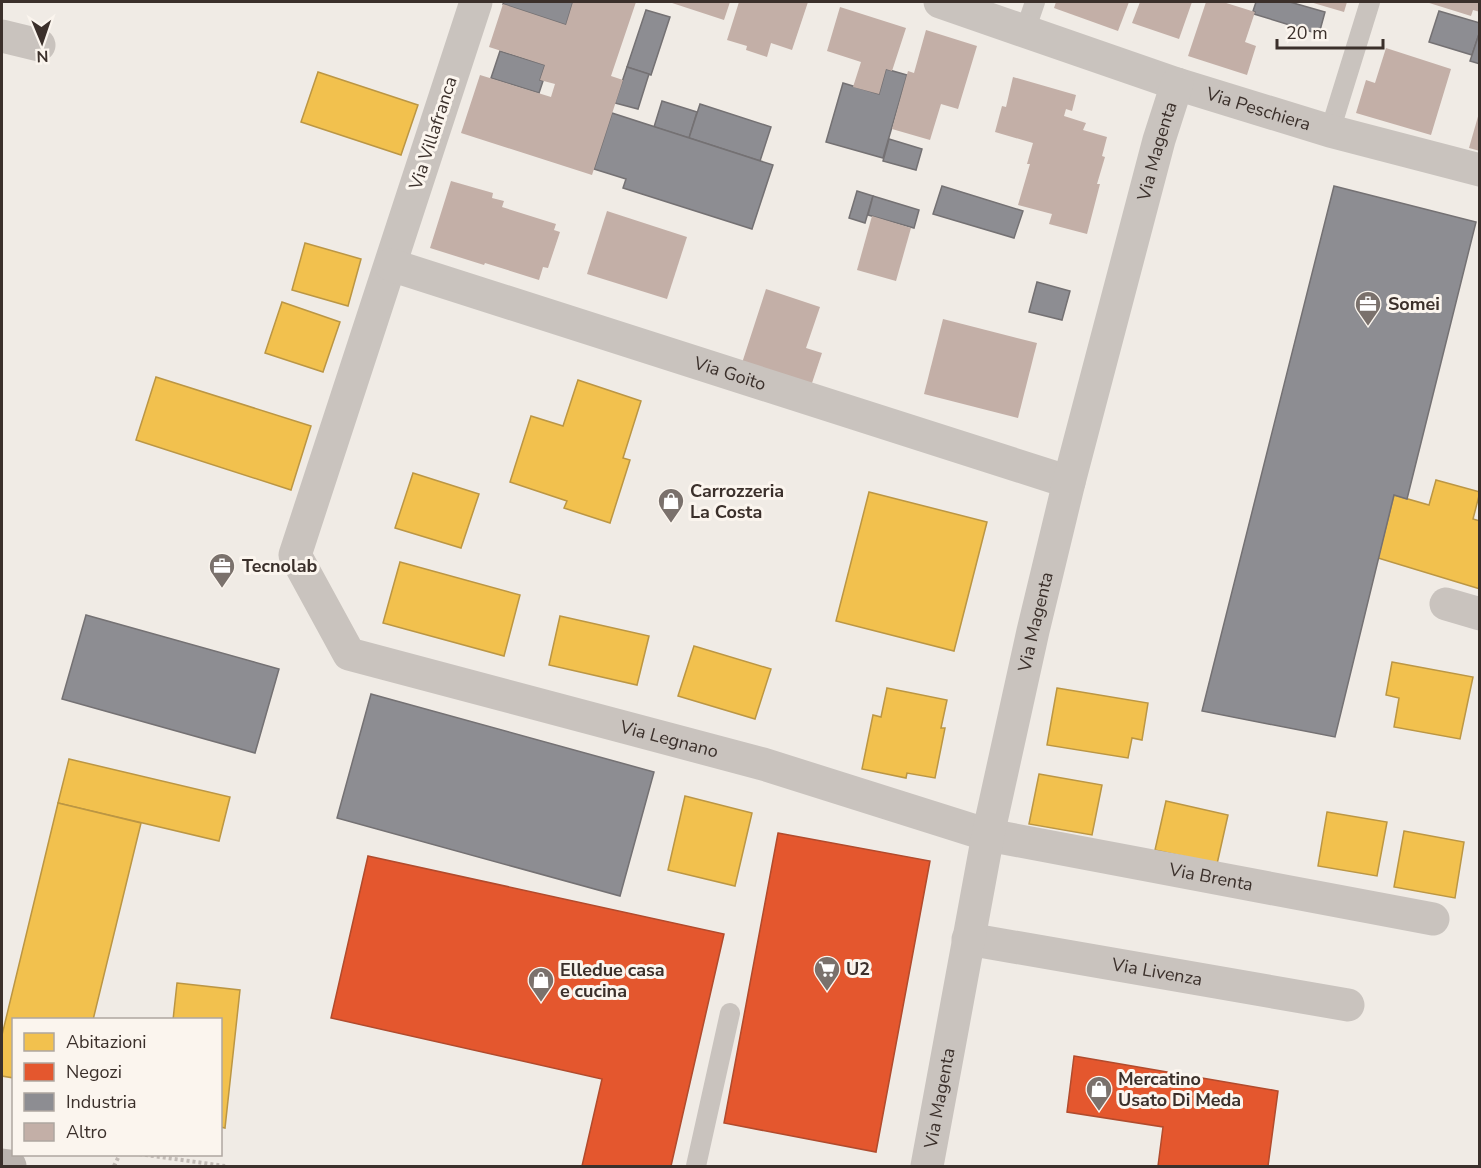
<svg xmlns="http://www.w3.org/2000/svg" width="1481" height="1168" viewBox="0 0 1481 1168" font-family="'Nunito Sans',sans-serif">
<rect width="100%" height="100%" fill="#f0ebe5"/>
<g fill="#f2c14e" stroke="#bb9644" stroke-width="1.5">
<polygon points="318,72 418,105 401,155 301,122"/>
<polygon points="305,243 361,259 348,306 292,290"/>
<polygon points="282,302 340,322 323,372 265,353"/>
<polygon points="156,377 311,426 291,490 136,440"/>
<polygon points="578,380 641,401 623,458 630,460 610,523 564,508 567,501 510,482 531,416 563,426"/>
<polygon points="413,473 479,494 461,548 395,528"/>
<polygon points="1436,480 1480,492 1473,519 1480,521 1480,589 1378,558 1394,495 1429,505"/>
<polygon points="869,492 987,522 954,651 836,621"/>
<polygon points="400,562 520,595 504,656 383,623"/>
<polygon points="560,616 649,636 637,685 549,665"/>
<polygon points="694,646 771,669 755,719 678,696"/>
<polygon points="1392,662 1473,677 1460,739 1394,727 1399,698 1386,695"/>
<polygon points="887,688 947,700 941,728 945,728 935,778 907,773 906,778 862,769 873,715 881,717"/>
<polygon points="1057,688 1148,703 1142,740 1132,738 1128,758 1047,745"/>
<polygon points="69,759 230,797 219,841 58,803"/>
<polygon points="1039,774 1102,785 1092,835 1029,824"/>
<polygon points="685,796 752,813 735,886 668,870"/>
<polygon points="1166,801 1228,815 1217,864 1155,850"/>
<polygon points="58,803 141,823 93,1020 14,1020 14,1078 2,1076 2,1035"/>
<polygon points="1327,812 1387,822 1377,876 1318,866"/>
<polygon points="1404,831 1464,842 1455,898 1394,887"/>
<polygon points="177,983 240,990 225,1128 220,1127 220,1020 173,1020"/>
</g>
<g fill="#e4572e" stroke="#b14b2d" stroke-width="1.5">
<polygon points="778,833 930,861 876,1152 724,1123"/>
<polygon points="368,856 724,934 671,1166 582,1166 602,1079 331,1018"/>
<polygon points="1074,1056 1278,1091 1268,1166 1158,1166 1163,1127 1067,1112"/>
</g>
<g fill="#8d8d92" stroke="#747173" stroke-width="1.5">
<polygon points="504,2 573,2 566,25 503,4"/>
<polygon points="1256,2 1290,2 1325,12 1319,34 1254,14 1255,12 1253,11"/>
<polygon points="646,10 670,17 651,75 627,67"/>
<polygon points="1439,11 1480,23 1480,31 1472,55 1429,42"/>
<polygon points="1480,31 1480,64 1470,61"/>
<polygon points="500,51 545,65 540,80 543,81 539,93 491,78"/>
<polygon points="627,67 649,74 638,109 615,103"/>
<polygon points="886,69 907,75 883,158 826,142 843,83 879,94"/>
<polygon points="662,101 697,112 689,138 654,127"/>
<polygon points="700,104 771,127 760,161 689,138"/>
<polygon points="612,113 773,165 752,229 623,188 626,179 594,169"/>
<polygon points="889,139 922,149 916,170 883,161"/>
<polygon points="942,186 1023,211 1014,238 933,214"/>
<polygon points="1334,186 1476,222 1407,499 1394,495 1335,737 1202,711"/>
<polygon points="857,191 873,196 865,223 849,218"/>
<polygon points="873,196 919,210 914,228 868,215"/>
<polygon points="1037,282 1070,291 1062,320 1029,312"/>
<polygon points="86,615 279,669 255,753 62,699"/>
<polygon points="371,694 654,772 620,896 337,818"/>
</g>
<g fill="#c3afa7">
<polygon points="573,2 636,2 611,76 623,80 592,175 461,133 480,75 551,97 555,84 540,80 545,65 489,47 503,4 566,25"/>
<polygon points="669,2 730,2 724,20"/>
<polygon points="739,2 808,2 792,50 771,43 767,57 746,50 747,46 727,40"/>
<polygon points="1056,2 1129,2 1118,31 1054,8"/>
<polygon points="1140,2 1192,2 1179,39 1132,23"/>
<polygon points="1206,2 1223,2 1255,12 1245,42 1256,46 1247,75 1188,56"/>
<polygon points="1310,2 1347,2 1344,12"/>
<polygon points="1426,2 1480,2 1480,12 1473,10 1471,16"/>
<polygon points="840,7 906,28 892,71 886,69 879,94 853,87 861,62 827,51"/>
<polygon points="926,30 977,46 958,109 941,104 930,140 892,129 908,71 914,73"/>
<polygon points="1386,48 1451,69 1431,135 1356,113 1366,80 1375,83"/>
<polygon points="1013,77 1076,95 1072,111 1066,109 1064,116 1086,123 1083,130 1107,137 1102,156 1105,157 1097,184 1100,184 1087,234 1049,224 1052,214 1018,205 1030,164 1027,164 1033,143 995,132 1002,106 1006,107"/>
<polygon points="1479,113 1480,113 1480,151 1469,148"/>
<polygon points="451,181 493,193 492,198 504,201 502,207 556,224 554,230 560,232 548,268 543,267 539,280 485,263 484,265 430,248"/>
<polygon points="607,211 687,237 667,299 587,274"/>
<polygon points="872,216 911,228 896,281 857,270"/>
<polygon points="766,289 820,307 806,348 822,353 811,386 742,363"/>
<polygon points="943,319 1037,343 1018,418 924,394"/>
</g>
<g fill="none" stroke-linecap="round" stroke-linejoin="round">
<g stroke="#c2bbb6" stroke-width="4" stroke-dasharray="3 3" stroke-linecap="butt">
<polyline points="139,1154 225,1166"/>
<polyline points="114,1166 120,1154"/>
</g>
<g stroke="#c9c3be" stroke-width="20">
<polyline points="1025,31 1035,2"/>
<polyline points="1330,131 1370,2"/>
<polyline points="696,1166 730,1013"/>
</g>
<g stroke="#c9c3be" stroke-width="33">
<path id="s1" d="M476,2l-181,553 54,99 414,110 225,71 445,84"/>
<path id="s2" d="M940,2l237,82 153,47 150,39"/>
<polyline points="2,36 39,45"/>
<path id="s3" d="M391,265l678,217"/>
<polyline points="1446,604 1480,614"/>
<path id="s4" d="M968,939l380,66"/>
<path id="s5" d="M927,1166l61,-331 45,-204 36,-149 90,-342 18,-56"/>
</g>
<polyline stroke="#bab3ae" stroke-width="33" points="2,1165 10,1166"/>
</g>
<defs>
<g id="office-pin" transform="scale(1.35)"><path d="M0 17L-7.5 6A9.5 9.5 0 1 1 7.5 6Z" fill="#7a716c" stroke="#fbf5ee"/><path d="M-6-3h4V-5.5h4V-3h4V5H-6ZM-1-4.5V-3h2v-1.5ZM-6 0V1H6V0Z" fill="#fff"/></g>
<g id="shop-pin" transform="scale(1.35)"><path d="M0 17L-7.5 6A9.5 9.5 0 1 1 7.5 6Z" fill="#7a716c" stroke="#fbf5ee"/><path d="M-5-2.5h2.3a2.7 3.5 0 0 1 5.4 0H5L5.5 6h-11ZM-1.5-2.5h3a1.5 2.3 0 0 0-3 0Z" fill="#fff"/></g>
<g id="supermarket-pin" transform="scale(1.35)"><path d="M0 17L-7.5 6A9.5 9.5 0 1 1 7.5 6Z" fill="#7a716c" stroke="#fbf5ee"/><path d="M-6-5.5h2.5l.6 2H6L4.5 2H-2.5L-4.4-4H-6ZM-1.5 3.2a1.3 1.3 0 1 0 .1 0ZM3 3.2a1.3 1.3 0 1 0 .1 0Z" fill="#fff"/></g>
</defs>
<g fill-rule="evenodd">
<use href="#office-pin" x="1368" y="304"/>
<use href="#shop-pin" x="671" y="501"/>
<use href="#office-pin" x="222" y="566"/>
<use href="#supermarket-pin" x="827" y="969"/>
<use href="#shop-pin" x="541" y="980"/>
<use href="#shop-pin" x="1099" y="1089"/>
</g>
<g text-anchor="middle" dominant-baseline="central" stroke-width="6" stroke-linejoin="round" paint-order="stroke">
<g font-size="18" fill="#3b302b" stroke="#fbf5ee">
<text stroke="none"><textPath href="#s2" startOffset="336">Via Peschiera</textPath></text>
<text transform="translate(433 133) rotate(-72)">Via Villafranca</text>
<text stroke="none"><textPath href="#s5" startOffset="1041">Via Magenta</textPath></text>
<text stroke="none"><textPath href="#s3" startOffset="356">Via Goito</textPath></text>
<text stroke="none"><textPath href="#s5" startOffset="555">Via Magenta</textPath></text>
<text stroke="none"><textPath href="#s1" startOffset="1026">Via Legnano</textPath></text>
<text stroke="none"><textPath href="#s1" startOffset="1586">Via Brenta</textPath></text>
<text stroke="none"><textPath href="#s4" startOffset="192">Via Livenza</textPath></text>
<text stroke="none"><textPath href="#s5" startOffset="69">Via Magenta</textPath></text>
</g>
<g font-size="18" font-weight="bold" fill="#3b302b" stroke="#fbf5ee" text-anchor="start">
<text x="1388" y="304">Somei</text>
<text x="690" y="491">Carrozzeria<tspan x="690" dy="21">La Costa</tspan></text>
<text x="242" y="566">Tecnolab</text>
<text x="846" y="969">U2</text>
<text x="560" y="970">Elledue casa<tspan x="560" dy="21">e cucina</tspan></text>
<text x="1118" y="1079">Mercatino<tspan x="1118" dy="21">Usato Di Meda</tspan></text>
</g>
</g>
<rect width="1481" height="1168" fill="none" stroke="#3b302b" stroke-width="6"/>
<rect x="12" y="1018" width="210" height="138" fill="#fbf5ee" stroke="#aea6a0" stroke-width="1.5"/>
<rect x="24" y="1033" width="30" height="18" fill="#f2c14e" stroke="#aea6a0" stroke-width="1.5"/>
<text x="66" y="1048" font-size="18" fill="#3b302b">Abitazioni</text>
<rect x="24" y="1063" width="30" height="18" fill="#e4572e" stroke="#aea6a0" stroke-width="1.5"/>
<text x="66" y="1078" font-size="18" fill="#3b302b">Negozi</text>
<rect x="24" y="1093" width="30" height="18" fill="#8d8d92" stroke="#aea6a0" stroke-width="1.5"/>
<text x="66" y="1108" font-size="18" fill="#3b302b">Industria</text>
<rect x="24" y="1123" width="30" height="18" fill="#c3afa7" stroke="#aea6a0" stroke-width="1.5"/>
<text x="66" y="1138" font-size="18" fill="#3b302b">Altro</text>
<g transform="translate(42 42) rotate(178)" stroke="#fbf5ee" stroke-width="4.5" paint-order="stroke">
<path d="M0-4.5L10 22L0 15L-10 22Z" fill="#3b302b"/>
<text y="-9" font-size="16" font-weight="bold" text-anchor="middle" fill="#3b302b">N</text>
</g>
<path d="M1277 39v9h106v-9" fill="none" stroke="#3b302b" stroke-width="3"/>
<text x="1286" y="39" font-size="18" fill="#3b302b" stroke="#fbf5ee" stroke-width="4.5" paint-order="stroke">20 m</text>
</svg>
